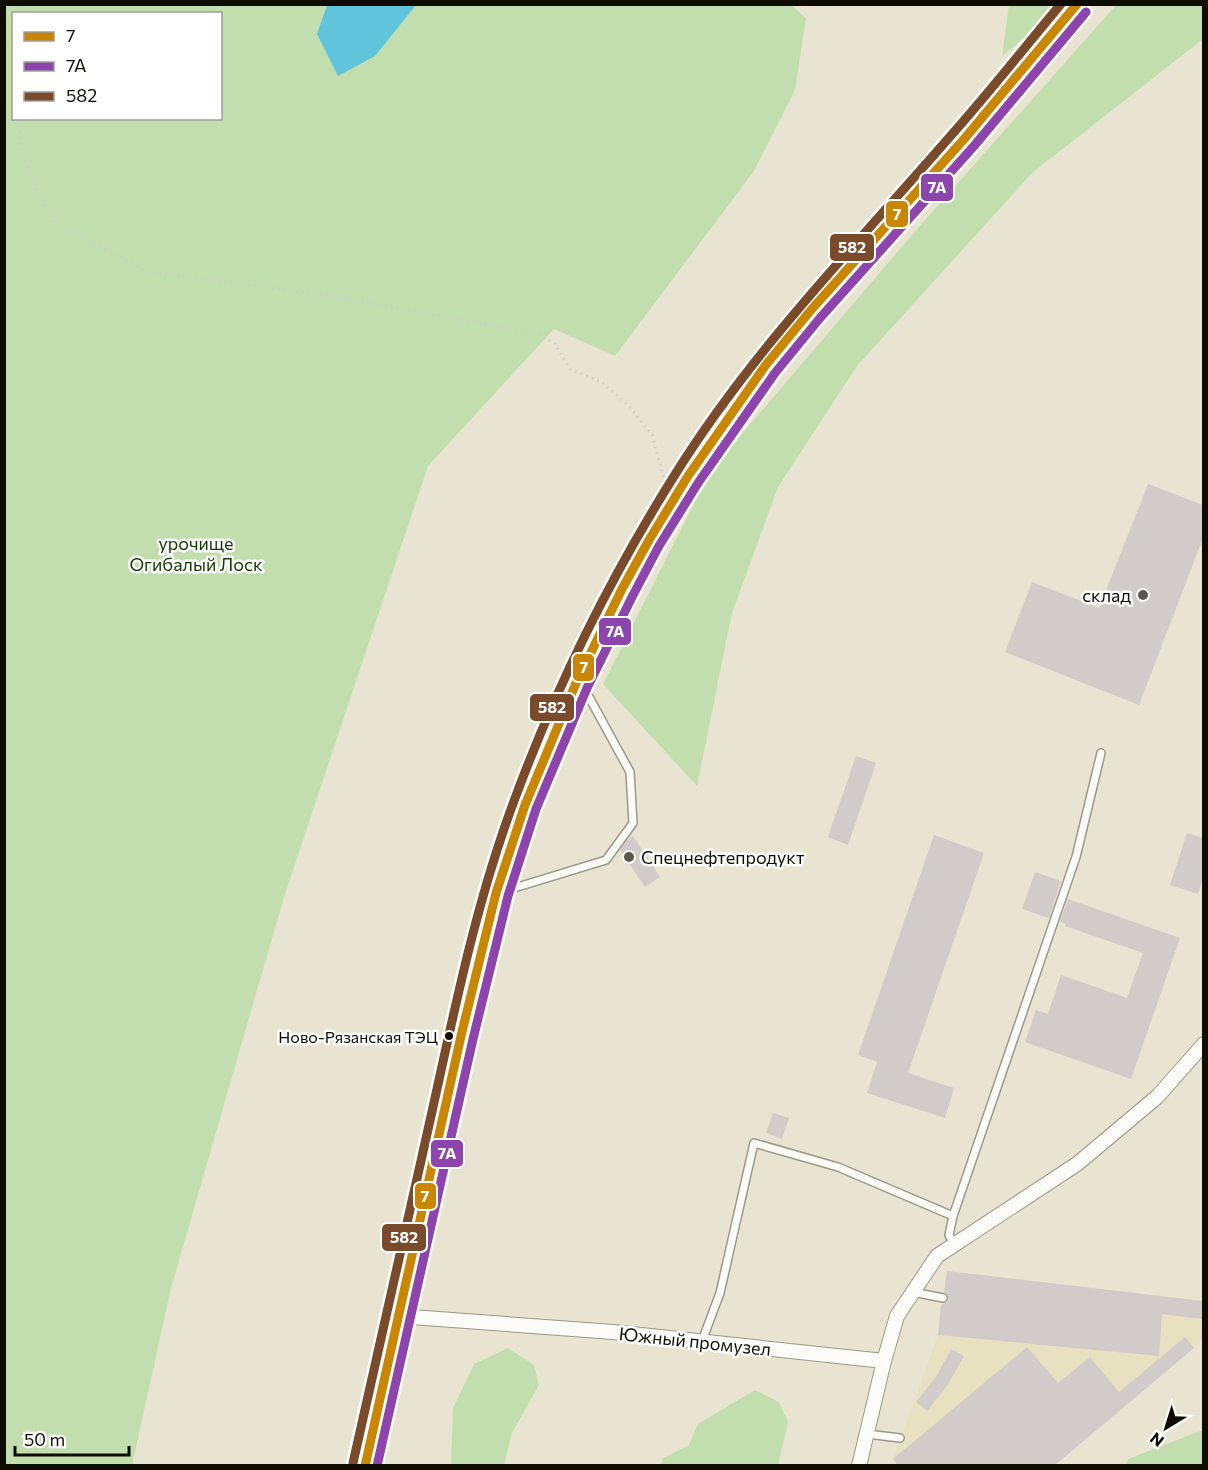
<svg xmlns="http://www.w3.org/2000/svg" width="1208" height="1470" viewBox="0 0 1208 1470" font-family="Commissioner,sans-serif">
<rect width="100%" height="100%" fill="#e8e4d1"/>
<polygon fill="#e8e1c1" points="947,1271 1203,1301 1203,1340 1054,1465 894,1466 893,1459 938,1335"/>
<g fill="#c3deae" fill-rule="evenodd">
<path d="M5,5h322l-10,29 99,-29h375l15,13 -11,72 -41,81 -139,185 -61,-27 -126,137 -144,431 -113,391 -39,177 -127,1zM14,14h206v104h-206z"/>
<polygon points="1009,5 1056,5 1035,29 1002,56"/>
<polygon points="1116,5 1203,5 1203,39 1032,173 857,366 778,487 732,613 697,786 603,684 711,470 918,228"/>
<polygon points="508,1348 534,1365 539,1385 512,1433 504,1465 451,1465 453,1408 474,1364"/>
<polygon points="755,1390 779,1402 788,1422 778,1465 661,1465 663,1458 689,1445 698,1424"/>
<polygon points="1203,1430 1203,1465 1126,1465 1128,1459"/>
</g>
<polygon fill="#60c4dc" points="327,5 327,4 416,5 375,56 338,76 317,34"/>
<g fill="#d1cbc9">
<polygon points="1148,484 1203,505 1203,538 1139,705 1005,652 1032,582 1099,608"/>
<polygon points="856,756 876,763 848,845 828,837"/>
<polygon points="1187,833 1203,838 1203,877 1198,894 1170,885"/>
<polygon points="934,835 984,853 908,1073 954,1088 945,1118 867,1093 877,1062 858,1055"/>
<polygon points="633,836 660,877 645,887 620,850 627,840"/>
<polygon points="1035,872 1061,881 1049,918 1022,909"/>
<polygon points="1068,899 1180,938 1131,1079 1025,1042 1036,1010 1048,1014 1061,975 1127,998 1143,953 1065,926 1066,924 1060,922"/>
<polygon points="773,1113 789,1118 782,1139 766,1133"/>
<polygon points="947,1271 1203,1301 1203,1319 1162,1314 1159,1356 938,1335 941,1305 947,1302 949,1299 944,1292"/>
<polygon points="1185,1337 1194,1348 1054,1466 898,1466 893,1459 1027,1347 1058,1383 1090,1357 1119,1392"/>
<polygon points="951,1349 964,1356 947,1386 927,1411 916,1402 936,1377"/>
</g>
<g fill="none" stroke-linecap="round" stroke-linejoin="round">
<g stroke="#9c988a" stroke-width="10">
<g id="service">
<polyline points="501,892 606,860 633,823 630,772 589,697 578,686"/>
<polyline points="954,1245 949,1235 953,1216 1076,857 1101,753"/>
<polyline points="913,1292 943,1298"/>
<polyline points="702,1341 720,1293 754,1143 838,1167 953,1216"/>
<polyline points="867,1434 900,1438"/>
</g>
</g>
<g stroke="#9c988a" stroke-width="16">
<g id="minor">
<polyline points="398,1316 613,1332 884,1361 859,1466"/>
<polyline points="884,1361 897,1316 937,1256 1077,1164 1157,1097 1204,1044"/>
</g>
</g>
<g stroke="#9c988a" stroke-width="24">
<polyline id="primary" points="365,1466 461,1036 496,893 525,805 576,683 622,589 649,540 688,476 765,366 811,310 965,138 1077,4"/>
</g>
<g stroke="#cecdc8" stroke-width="3" stroke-dasharray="1.5 4.5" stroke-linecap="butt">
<polyline points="18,14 18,4"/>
<polyline points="4,47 14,35"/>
<polyline points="4,106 18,125 28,173 53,221 149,272 313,293 536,333 555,344 570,369 603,383 629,406 652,435 664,479"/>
</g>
<use href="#service" stroke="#fcfbf8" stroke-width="7"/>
<use href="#minor" stroke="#fcfbf8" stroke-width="14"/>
<use href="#primary" stroke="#fcfbf8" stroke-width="21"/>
<g stroke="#fff" stroke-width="14">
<polyline id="bus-1" points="365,1466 461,1036 496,893 525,805 576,683 622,589 649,540 688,476 765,366 811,310 965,138 1077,4"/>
</g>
<g stroke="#fff" stroke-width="14">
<polyline id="bus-2" points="377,1466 473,1039 508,896 536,809 587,688 633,595 659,546 698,483 775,373 820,318 974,146 1086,12"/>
</g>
<g stroke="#fff" stroke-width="14">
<path id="bus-3" d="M353,1463c27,-121 55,-243 82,-365 22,-100 43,-201 79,-297 42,-114 97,-225 162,-328 79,-126 181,-229 278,-341 37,-42 71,-85 107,-128"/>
</g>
<use href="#bus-1" stroke="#c98701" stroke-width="9"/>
<use href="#bus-2" stroke="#8e44ad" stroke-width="9"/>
<use href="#bus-3" stroke="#7a4b2a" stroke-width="9"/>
</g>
<g fill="#5b584b" stroke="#fff" stroke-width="2">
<circle cx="1143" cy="595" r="6"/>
<circle cx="629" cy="857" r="6"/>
</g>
<circle fill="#0f0c03" stroke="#fff" stroke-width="2" cx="449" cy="1036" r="5"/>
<g text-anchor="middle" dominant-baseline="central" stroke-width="5" stroke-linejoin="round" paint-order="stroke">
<g font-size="16" fill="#0f0c03" stroke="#fff" text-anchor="end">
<text x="438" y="1036">Ново-Рязанская ТЭЦ</text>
</g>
<g font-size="18" fill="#123900" stroke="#fff">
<text x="196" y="543">урочище<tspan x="196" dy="21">Огибалый Лоск</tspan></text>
</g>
<g font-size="18" fill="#0f0c03" stroke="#fff" text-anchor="end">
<text x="1131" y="595">склад</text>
<text x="641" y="857" text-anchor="start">Спецнефтепродукт</text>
</g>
<g font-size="18" fill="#0f0c03" stroke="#fff">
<text transform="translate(695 1341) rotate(6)">Южный промузел</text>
</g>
</g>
<g stroke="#fff" stroke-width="2">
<rect x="920" y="173" width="34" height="29" rx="6" fill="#8e44ad"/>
<rect x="885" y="200" width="24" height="28" rx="6" fill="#c98701"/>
<rect x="829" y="233" width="46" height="29" rx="6" fill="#7a4b2a"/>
<rect x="598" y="617" width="34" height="29" rx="6" fill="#8e44ad"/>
<rect x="572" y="653" width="23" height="29" rx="6" fill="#c98701"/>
<rect x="529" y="693" width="46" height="29" rx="6" fill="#7a4b2a"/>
<rect x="430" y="1139" width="34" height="29" rx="6" fill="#8e44ad"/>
<rect x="414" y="1182" width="23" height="28" rx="6" fill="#c98701"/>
<rect x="381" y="1223" width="46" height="29" rx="6" fill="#7a4b2a"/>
</g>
<g font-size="16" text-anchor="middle" font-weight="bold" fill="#fff">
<text x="937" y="193">7А</text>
<text x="897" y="220">7</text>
<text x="852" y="253">582</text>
<text x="615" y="637">7А</text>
<text x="584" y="673">7</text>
<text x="552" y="713">582</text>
<text x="447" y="1159">7А</text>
<text x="425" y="1202">7</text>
<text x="404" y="1243">582</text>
</g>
<rect width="1208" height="1470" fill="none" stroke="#0f0c03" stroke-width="12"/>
<rect x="12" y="12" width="210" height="108" fill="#ffffff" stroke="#9f9e9a" stroke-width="1.5"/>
<rect x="24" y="32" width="30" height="9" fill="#c98701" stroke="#9f9e9a" stroke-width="1.5"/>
<text x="66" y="42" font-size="18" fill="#0f0c03">7</text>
<rect x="24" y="62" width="30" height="9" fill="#8e44ad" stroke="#9f9e9a" stroke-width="1.5"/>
<text x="66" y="72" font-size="18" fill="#0f0c03">7А</text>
<rect x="24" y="92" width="30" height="9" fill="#7a4b2a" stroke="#9f9e9a" stroke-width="1.5"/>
<text x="66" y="102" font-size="18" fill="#0f0c03">582</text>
<g transform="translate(1166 1428) rotate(218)" stroke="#ffffff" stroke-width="4.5" paint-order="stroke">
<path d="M0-4.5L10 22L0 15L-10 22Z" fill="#0f0c03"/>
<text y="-9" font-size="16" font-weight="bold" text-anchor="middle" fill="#0f0c03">N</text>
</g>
<path d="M15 1446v9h114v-9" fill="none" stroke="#0f0c03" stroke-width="3"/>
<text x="24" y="1446" font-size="18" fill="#0f0c03" stroke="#ffffff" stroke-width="4.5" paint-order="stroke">50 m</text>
</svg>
